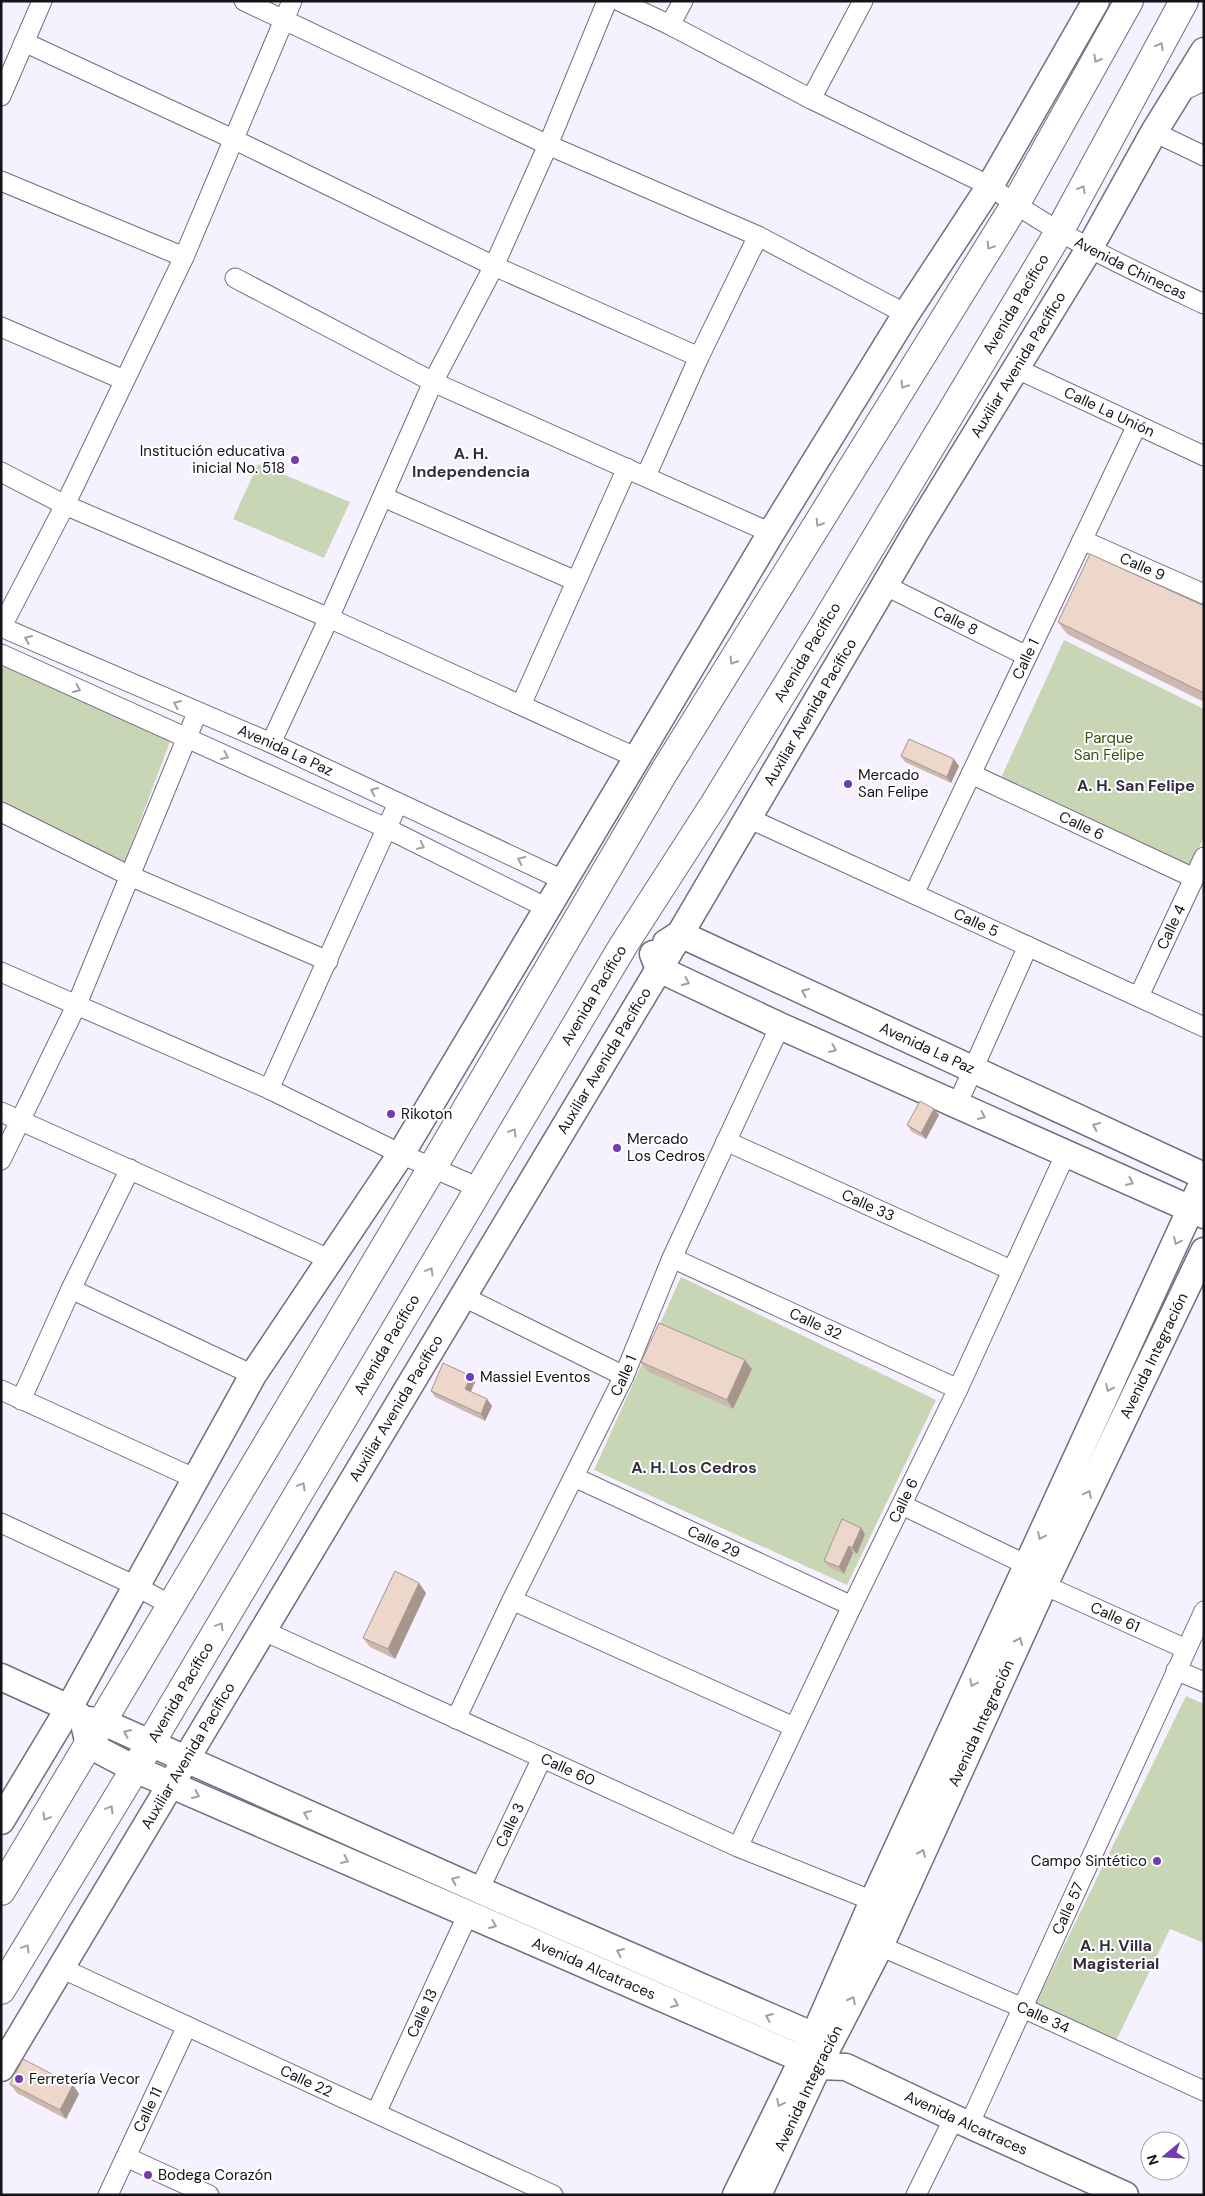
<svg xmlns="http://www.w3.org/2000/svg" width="1205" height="2196" viewBox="0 0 1205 2196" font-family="'DM Sans',sans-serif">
<rect width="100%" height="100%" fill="#f6f1fe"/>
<g fill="#c9d6b5">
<polygon points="258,464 350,502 324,558 233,519"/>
<polygon points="1064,640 1204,709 1204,837 1190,867 1000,780"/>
<polygon points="4,665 171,739 124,864 1,809 1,670"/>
<polygon points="681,1277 936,1400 847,1585 594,1470"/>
<polygon points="1186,1696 1204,1704 1204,1943 1170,1929 1115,2043 1036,2003"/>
</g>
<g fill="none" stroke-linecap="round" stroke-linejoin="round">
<g stroke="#746c7f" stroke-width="21">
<g id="street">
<polyline points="244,1 548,145 758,236 906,314"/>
<path id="s1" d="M619,1l51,24 141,74 179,87c67,50 138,82 214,118"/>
<polyline points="670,25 683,1"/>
<polyline points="24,42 233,139 494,266 699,357"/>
<polyline points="1180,92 1204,81"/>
<polyline points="1,96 42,1"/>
<polyline points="811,99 863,1"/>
<polyline points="1154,132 1204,156"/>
<polyline points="1,181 184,257"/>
<polyline points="235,278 433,382 771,533"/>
<polyline points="1,327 124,380"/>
<path id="s2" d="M1015,368l189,88"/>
<polyline points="1,472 65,505 329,618 637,758"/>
<polyline points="646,476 699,357 758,236"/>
<polyline points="383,497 576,581"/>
<path id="s3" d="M1082,540l122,54"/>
<path id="s4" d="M884,585l143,71"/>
<path id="s5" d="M1,627l270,116 294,138"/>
<polyline points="1,628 65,505 184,257 292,1"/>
<polyline points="1,654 386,828 549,909"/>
<polyline points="521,705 627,468"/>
<polyline points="271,743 329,618 433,382 494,266 548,145 607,1"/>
<path id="s6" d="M971,774l223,104"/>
<polyline points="1,812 130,876 328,961"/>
<path id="s7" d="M748,818l456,209"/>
<path id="s8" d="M914,894l223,-469"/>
<polyline points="1,972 269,1089 401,1154 479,1188"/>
<path id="s9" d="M1139,996l65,-139"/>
<polyline points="269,1089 398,803"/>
<polyline points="957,1105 1028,946"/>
<polyline points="1,1112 329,1259"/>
<path id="s10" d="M726,1141l285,129"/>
<polyline points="1,1160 77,1004 197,713"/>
<path id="s11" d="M672,1258l286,131"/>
<polyline points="71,1289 253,1375"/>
<polyline points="464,1297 624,1376"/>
<polyline points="1,1390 196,1479"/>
<polyline points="21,1400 71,1289 130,1169"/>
<path id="s12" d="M574,1477l278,129"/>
<polyline points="902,1505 1027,1565"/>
<polyline points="1,1523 136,1586 172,1606"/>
<path id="s13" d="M1044,1585l142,64"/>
<polyline points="512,1600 794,1727"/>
<path id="s14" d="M264,1631l474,216 135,54"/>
<polyline points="1176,1670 1204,1682"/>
<path id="s15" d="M456,1719l56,-119 112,-224 48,-118 108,-232"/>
<path id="s16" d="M738,1847l114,-241 106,-217 108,-236"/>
<path id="s17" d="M479,1890l63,-132"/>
<path id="s18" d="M880,1946l143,62 181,83"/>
<path id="s19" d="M61,1968l492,227"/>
<path id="s20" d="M376,2113l92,-199"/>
<path id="s21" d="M969,2125l235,-514"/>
<polyline points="126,2157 209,2195"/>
<path id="s22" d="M108,2195l79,-169"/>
<polyline points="916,2195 954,2118"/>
</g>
</g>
<g stroke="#746c7f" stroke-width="29">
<g id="secondary">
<path id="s23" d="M666,943l14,-9 524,242"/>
<polyline points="653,954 659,969 780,1026 1204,1215"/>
<polyline points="1,1677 69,1708 83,1719 103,1722 479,1890 828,2042"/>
<path id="s24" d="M83,1719l6,26 46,24 683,297 28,1 108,51 171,77"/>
<polyline points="1,1821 69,1708 253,1375 401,1154 771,533 906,314 990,186 1096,1"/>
<path id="s25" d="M1,2068l679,-1134 237,-404 172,-281 65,-117 50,-81"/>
<polyline points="736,2195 814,2036 873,1901 1204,1180"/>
<path id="s26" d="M758,2195l60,-129 62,-120 164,-361 160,-334"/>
</g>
</g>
<g stroke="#746c7f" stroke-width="30">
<g id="primary">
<polyline points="1,1891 432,1168 664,772 1015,205 1129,1"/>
<path id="s27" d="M1,1990l149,-246 473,-798 92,-143 112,-183 232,-388 125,-231"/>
</g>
</g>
<use href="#street" stroke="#fff" stroke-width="19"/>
<use href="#secondary" stroke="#fff" stroke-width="26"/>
<use href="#primary" stroke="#fff" stroke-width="28"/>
</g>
<g fill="#ccb8ae">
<polygon points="1204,606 1204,702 1067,634 1058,622"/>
<polygon points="901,756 959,766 951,783 905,762"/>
<polygon points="934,1109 939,1115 926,1139 912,1132 907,1125"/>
<polygon points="641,1362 752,1369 733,1409 647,1371"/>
<polygon points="471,1376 475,1382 471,1392 487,1399 492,1406 485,1421 435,1397 431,1391"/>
<polygon points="861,1528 865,1534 857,1554 853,1553 844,1574 829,1567 824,1561"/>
<polygon points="426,1593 395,1659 370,1647 363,1638"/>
<polygon points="10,2084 73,2085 79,2094 66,2119 17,2093"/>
</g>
<g fill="#a6968d">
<polygon points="954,759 959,766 951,783 947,777"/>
<polygon points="934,1109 939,1115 926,1139 921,1133"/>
<polygon points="745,1360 752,1369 733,1409 727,1400"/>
<polygon points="471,1376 475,1382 469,1395 465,1389"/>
<polygon points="487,1399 492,1406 485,1421 481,1414"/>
<polygon points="861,1528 865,1534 857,1554 852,1548"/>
<polygon points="849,1546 853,1553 844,1574 839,1567"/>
<polygon points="419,1583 426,1593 395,1659 388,1649"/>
<polygon points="73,2085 79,2094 66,2119 60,2110"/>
</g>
<g fill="#edd6ca" stroke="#a6968d">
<polygon points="1090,554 1204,606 1204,693 1058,622"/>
<polygon points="909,739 954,759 947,777 901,756"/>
<polygon points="920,1101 934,1109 921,1133 907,1125"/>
<polygon points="659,1323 745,1360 727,1400 641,1362"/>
<polygon points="443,1363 471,1376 465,1389 487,1399 481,1414 431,1391"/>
<polygon points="842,1519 861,1528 852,1548 849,1546 839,1567 824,1561"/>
<polygon points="395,1571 419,1583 388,1649 363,1638"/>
<polygon points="23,2059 73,2085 60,2110 10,2084"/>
</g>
<defs><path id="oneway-chevron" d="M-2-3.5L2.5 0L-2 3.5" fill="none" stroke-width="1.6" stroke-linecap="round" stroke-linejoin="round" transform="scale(1.25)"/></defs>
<g stroke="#a1a0a3">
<use href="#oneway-chevron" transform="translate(1160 46) rotate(-61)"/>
<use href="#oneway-chevron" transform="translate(1097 59) rotate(119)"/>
<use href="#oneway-chevron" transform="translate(1082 189) rotate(-61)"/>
<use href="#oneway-chevron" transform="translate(990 246) rotate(122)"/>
<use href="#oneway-chevron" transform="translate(904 385) rotate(122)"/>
<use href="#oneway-chevron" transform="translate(819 523) rotate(122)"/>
<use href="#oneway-chevron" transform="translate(28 639) rotate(-156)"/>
<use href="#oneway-chevron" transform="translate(733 661) rotate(122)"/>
<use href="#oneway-chevron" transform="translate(77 689) rotate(24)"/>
<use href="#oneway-chevron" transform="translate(177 704) rotate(-156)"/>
<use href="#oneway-chevron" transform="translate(225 756) rotate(24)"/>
<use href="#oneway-chevron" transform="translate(374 791) rotate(-155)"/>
<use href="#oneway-chevron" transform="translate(421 846) rotate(26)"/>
<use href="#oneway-chevron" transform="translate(521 860) rotate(-155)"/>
<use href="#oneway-chevron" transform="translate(686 982) rotate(25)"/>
<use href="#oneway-chevron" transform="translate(805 992) rotate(-155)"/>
<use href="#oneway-chevron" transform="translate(833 1049) rotate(24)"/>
<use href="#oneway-chevron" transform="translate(982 1116) rotate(24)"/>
<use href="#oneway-chevron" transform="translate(1096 1126) rotate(-155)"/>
<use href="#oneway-chevron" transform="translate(513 1132) rotate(-59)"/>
<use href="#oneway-chevron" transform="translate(1130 1182) rotate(24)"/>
<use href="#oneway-chevron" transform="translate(1177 1241) rotate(115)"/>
<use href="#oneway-chevron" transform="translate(430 1271) rotate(-59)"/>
<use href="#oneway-chevron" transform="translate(1109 1388) rotate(115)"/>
<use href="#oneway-chevron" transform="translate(302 1486) rotate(-59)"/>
<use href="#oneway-chevron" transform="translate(1088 1494) rotate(-65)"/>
<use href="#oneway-chevron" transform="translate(1041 1536) rotate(115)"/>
<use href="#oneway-chevron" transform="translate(220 1626) rotate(-59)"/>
<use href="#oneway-chevron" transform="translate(1019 1641) rotate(-66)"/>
<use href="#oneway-chevron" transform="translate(973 1683) rotate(115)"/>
<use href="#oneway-chevron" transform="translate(127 1733) rotate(-156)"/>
<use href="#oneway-chevron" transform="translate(196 1795) rotate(24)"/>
<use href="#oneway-chevron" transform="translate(110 1809) rotate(-59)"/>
<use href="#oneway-chevron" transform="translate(307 1814) rotate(-156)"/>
<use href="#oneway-chevron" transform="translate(46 1817) rotate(121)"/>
<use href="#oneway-chevron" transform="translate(922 1853) rotate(-66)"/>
<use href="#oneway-chevron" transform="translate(345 1860) rotate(24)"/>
<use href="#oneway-chevron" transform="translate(455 1880) rotate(-156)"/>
<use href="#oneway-chevron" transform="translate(493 1925) rotate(24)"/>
<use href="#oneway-chevron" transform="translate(26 1948) rotate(-59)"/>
<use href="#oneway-chevron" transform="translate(620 1952) rotate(-157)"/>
<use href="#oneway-chevron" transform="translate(852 2000) rotate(-63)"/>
<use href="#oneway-chevron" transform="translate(675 2004) rotate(24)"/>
<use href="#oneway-chevron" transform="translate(769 2017) rotate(-157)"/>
<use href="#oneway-chevron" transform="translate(780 2103) rotate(116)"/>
</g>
<g fill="#713bb2" stroke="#fff" stroke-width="2">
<circle cx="295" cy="460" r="5"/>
<circle cx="848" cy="784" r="5"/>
<circle cx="391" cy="1114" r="5"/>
<circle cx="617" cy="1148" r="5"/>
<circle cx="470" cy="1377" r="5"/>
<circle cx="1157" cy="1861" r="5"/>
<circle cx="19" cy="2079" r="5"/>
<circle cx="148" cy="2175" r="5"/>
</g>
<g text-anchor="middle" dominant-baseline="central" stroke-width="4" stroke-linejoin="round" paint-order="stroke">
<g font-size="15" fill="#151219" stroke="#fff">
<text stroke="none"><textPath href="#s1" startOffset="578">Avenida Chinecas</textPath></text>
<text stroke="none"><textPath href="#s27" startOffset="1968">Avenida Pacífico</textPath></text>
<text stroke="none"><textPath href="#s25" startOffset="1984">Auxiliar Avenida Pacífico</textPath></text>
<text stroke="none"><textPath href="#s2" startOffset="104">Calle La Unión</textPath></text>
<text stroke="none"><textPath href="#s3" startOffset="66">Calle 9</textPath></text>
<text stroke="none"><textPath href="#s4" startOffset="80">Calle 8</textPath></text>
<text stroke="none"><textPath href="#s27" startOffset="1562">Avenida Pacífico</textPath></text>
<text stroke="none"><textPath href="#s8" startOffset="260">Calle 1</textPath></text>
<text stroke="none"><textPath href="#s25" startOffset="1579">Auxiliar Avenida Pacífico</textPath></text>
<text stroke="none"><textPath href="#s5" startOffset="310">Avenida La Paz</textPath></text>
<text stroke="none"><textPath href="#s6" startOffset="122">Calle 6</textPath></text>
<text stroke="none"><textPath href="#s7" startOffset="251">Calle 5</textPath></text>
<text stroke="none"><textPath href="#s9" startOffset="76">Calle 4</textPath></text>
<text stroke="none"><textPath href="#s27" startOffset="1158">Avenida Pacífico</textPath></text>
<text stroke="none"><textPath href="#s23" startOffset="289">Avenida La Paz</textPath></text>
<text stroke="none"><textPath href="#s25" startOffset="1174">Auxiliar Avenida Pacífico</textPath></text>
<text stroke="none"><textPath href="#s10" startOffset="156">Calle 33</textPath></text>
<text stroke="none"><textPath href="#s11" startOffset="158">Calle 32</textPath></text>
<text stroke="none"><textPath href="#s27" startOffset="752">Avenida Pacífico</textPath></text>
<text stroke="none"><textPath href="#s26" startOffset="928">Avenida Integración</textPath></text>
<text stroke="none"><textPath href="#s15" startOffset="382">Calle 1</textPath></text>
<text stroke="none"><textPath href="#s25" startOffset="769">Auxiliar Avenida Pacífico</textPath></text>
<text stroke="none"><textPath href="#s16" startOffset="384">Calle 6</textPath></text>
<text stroke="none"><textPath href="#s12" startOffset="154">Calle 29</textPath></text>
<text stroke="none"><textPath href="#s13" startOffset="78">Calle 61</textPath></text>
<text stroke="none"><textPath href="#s27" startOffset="348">Avenida Pacífico</textPath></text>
<text stroke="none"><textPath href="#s26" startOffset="522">Avenida Integración</textPath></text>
<text stroke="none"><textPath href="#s25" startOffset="364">Auxiliar Avenida Pacífico</textPath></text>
<text stroke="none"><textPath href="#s14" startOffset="334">Calle 60</textPath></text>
<text stroke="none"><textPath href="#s17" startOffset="72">Calle 3</textPath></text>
<text stroke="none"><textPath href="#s21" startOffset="238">Calle 57</textPath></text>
<text stroke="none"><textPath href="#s24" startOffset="579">Avenida Alcatraces</textPath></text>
<text stroke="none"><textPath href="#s20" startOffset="110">Calle 13</textPath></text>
<text stroke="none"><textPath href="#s18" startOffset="178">Calle 34</textPath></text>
<text stroke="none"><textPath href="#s19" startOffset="270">Calle 22</textPath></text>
<text stroke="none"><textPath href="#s26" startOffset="118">Avenida Integración</textPath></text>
<text stroke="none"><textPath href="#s22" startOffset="94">Calle 11</textPath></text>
<text stroke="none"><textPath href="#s24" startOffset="984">Avenida Alcatraces</textPath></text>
</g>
<g font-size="15" fill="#151219" stroke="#fff" text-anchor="start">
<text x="285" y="451" text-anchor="end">Institución educativa<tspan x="285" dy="17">inicial No. 518</tspan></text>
<text x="858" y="775">Mercado<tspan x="858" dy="17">San Felipe</tspan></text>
<text x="401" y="1114">Rikoton</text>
<text x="627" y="1139">Mercado<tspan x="627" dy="17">Los Cedros</tspan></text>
<text x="480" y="1377">Massiel Eventos</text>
<text x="1147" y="1861" text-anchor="end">Campo Sintético</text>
<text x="29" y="2079">Ferretería Vecor</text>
<text x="158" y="2175">Bodega Corazón</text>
</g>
<g font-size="15" fill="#394a13" stroke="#fff">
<text x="1109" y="738">Parque<tspan x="1109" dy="17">San Felipe</tspan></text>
</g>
<g font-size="16" font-weight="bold" fill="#342d3e" stroke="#fff">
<text x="471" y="453">A. H.<tspan x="471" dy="18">Independencia</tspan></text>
<text x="1136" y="785">A. H. San Felipe</text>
<text x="694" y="1467">A. H. Los Cedros</text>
<text x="1116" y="1945">A. H. Villa<tspan x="1116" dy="18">Magisterial</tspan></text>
</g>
</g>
<rect width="1205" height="2196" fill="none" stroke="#151219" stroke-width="5"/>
<g transform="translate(1165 2156) rotate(252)"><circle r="24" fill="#ffffff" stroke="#a1a0a3"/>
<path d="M0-4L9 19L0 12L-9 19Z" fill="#713bb2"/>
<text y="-8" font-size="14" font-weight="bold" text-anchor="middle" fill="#151219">N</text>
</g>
</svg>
